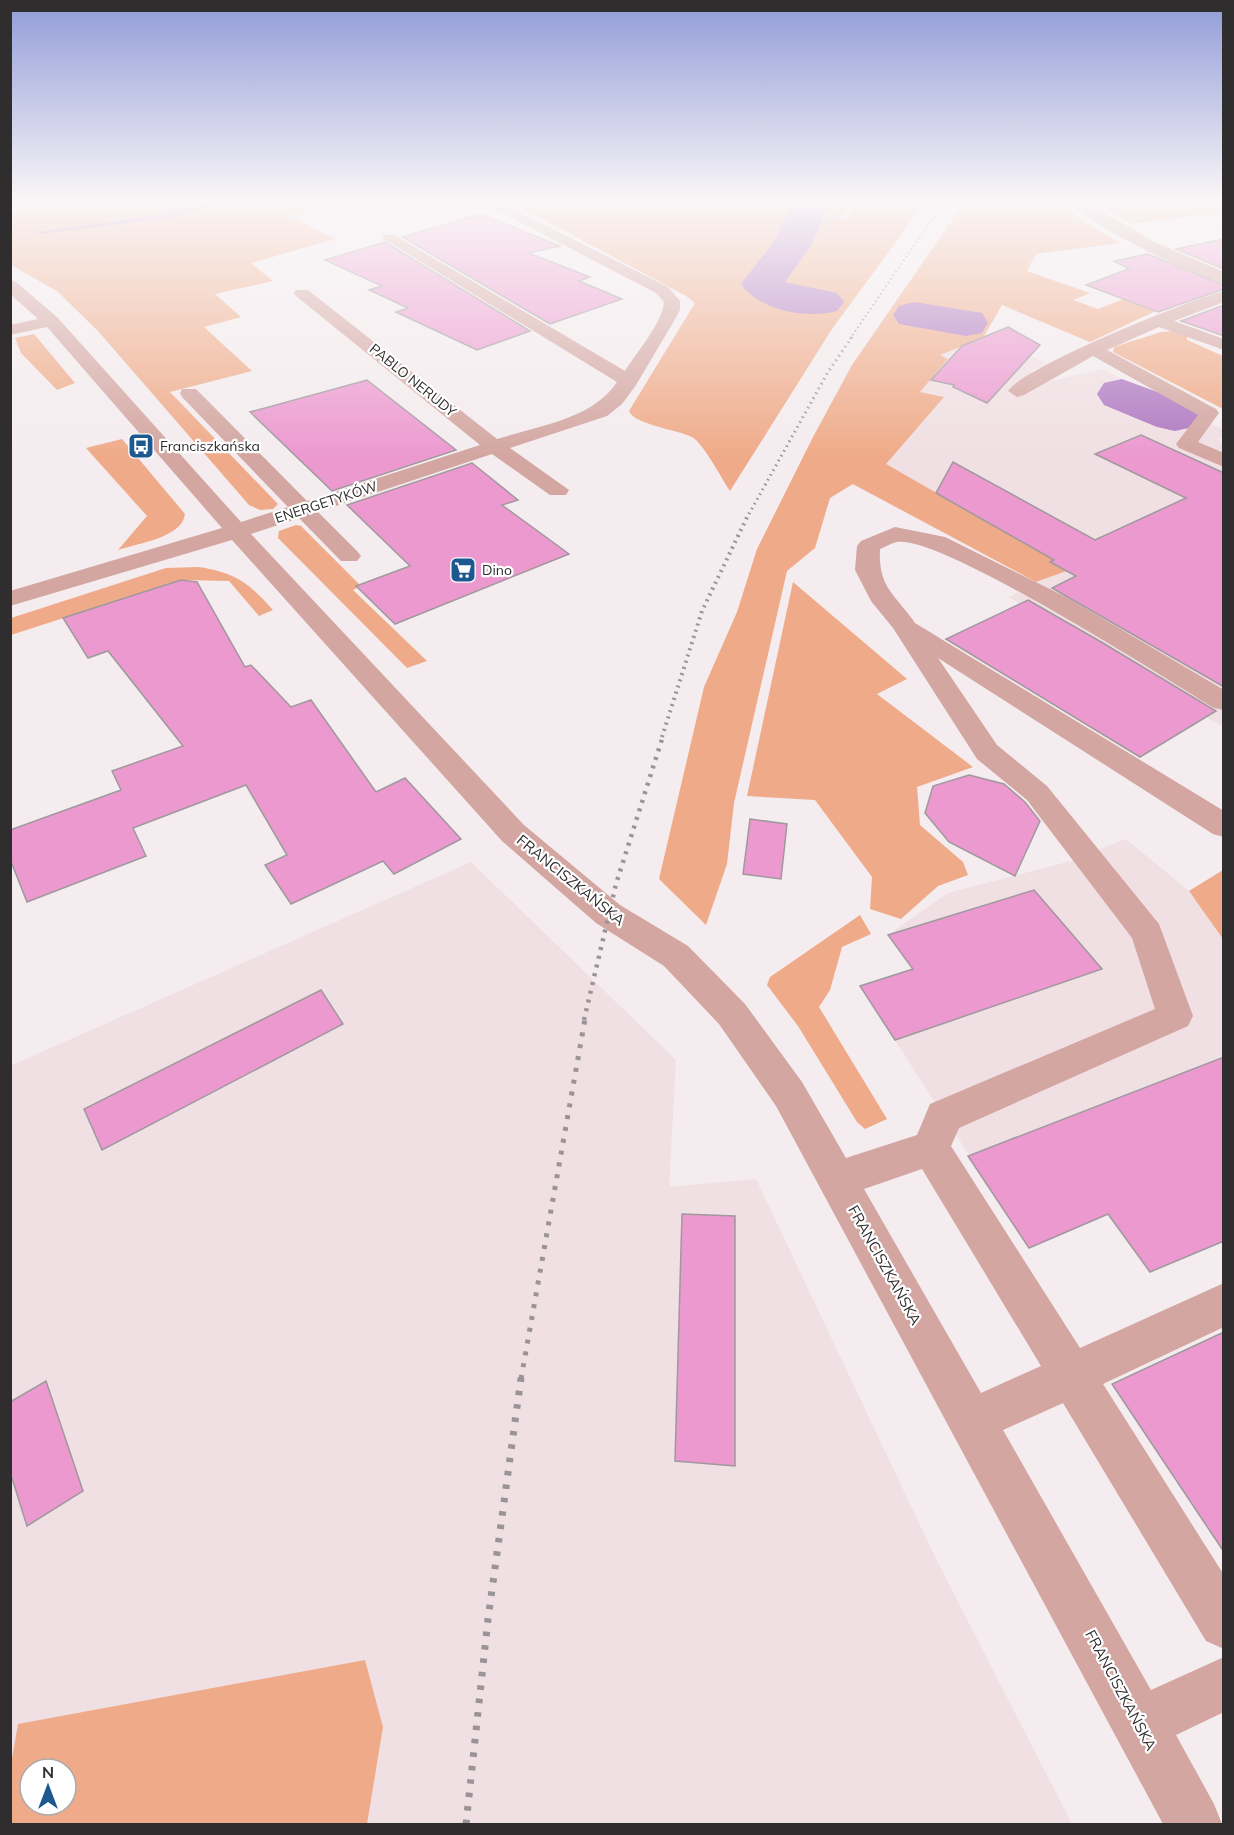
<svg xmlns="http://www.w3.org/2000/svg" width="1234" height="1835" viewBox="0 0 1234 1835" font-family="Mulish,sans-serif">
<rect width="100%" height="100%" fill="#f4ecee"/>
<g fill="#f0dfe3" fill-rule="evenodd">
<polygon points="983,338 1048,363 1030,371 1050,381 1103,369 1182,412 1223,429 1223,437 1219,439 1224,447 1223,727 1009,597 1036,582 852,484 944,397 920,392 947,359 939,355"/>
<polygon points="1126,839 1189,891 1223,939 1223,1167 1029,1248 860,986 911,969 888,935 948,893 1071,861"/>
<path d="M471,862l205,198 -7,127 87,-8 180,380 136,265h-1061l-1,-758zM30,1769h36v36h-36z"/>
</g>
<g fill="#efab89" fill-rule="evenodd">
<polygon points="49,200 369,200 290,216 335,239 251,263 273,281 215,294 241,317 204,327 252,371 170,392 278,504 273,509 260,510 249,505 98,331 57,291 11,265 11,214"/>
<path d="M507,200h352l-21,19 5,2 23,-21h57l-11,20 -80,109 -102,162c-8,-12 -27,-48 -38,-54 -14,-7 -59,-13 -63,-26l66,-108 -9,-7z"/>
<polygon points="966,200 1055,200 1086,223 1120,243 1036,254 1027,271 1090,293 1073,300 1098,309 1144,291 1166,306 1090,342 1002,305 983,338 940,355 948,359 920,392 944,397 886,464 1054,560 1050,562 1066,571 1036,582 853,484 830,498 815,548 787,571 734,803 727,864 706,925 659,879 704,687 737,612 757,549 813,437 852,365"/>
<polygon points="1094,200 1218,200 1223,203 1223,212 1131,224"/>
<polygon points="1176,331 1187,334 1187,340 1223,356 1223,409 1113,352 1114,347 1161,332"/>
<polygon points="34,334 75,383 57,390 21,353 15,338"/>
<path d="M122,439l63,75c-3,24 -47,29 -67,36l29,-34 -61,-68z"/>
<polygon points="296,525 301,526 361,586 353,590 427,661 407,668 278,538 279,531"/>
<path d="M199,567c37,6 50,16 74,43l-14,6 -30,-35 -48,-1 -170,55v-17l155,-50z"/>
<polygon points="793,582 907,679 877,694 973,767 917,787 920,825 963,862 968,875 938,886 901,919 870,909 872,877 815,800 747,796"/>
<polygon points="1223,870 1223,939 1189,891"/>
<polygon points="860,915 871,934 842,947 830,990 819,1007 887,1119 865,1129 857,1122 798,1026 767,985 770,977"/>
<path d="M365,1660l18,67 -16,97h-356v-60l7,-40zM30,1769h36v36h-36z"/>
</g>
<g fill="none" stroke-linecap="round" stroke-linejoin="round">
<polygon fill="#ae78c0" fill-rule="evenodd" points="222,200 232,200 174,217 41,234 38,232 174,213"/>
<g fill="#ae78c0" fill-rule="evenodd">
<path d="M780,200h44l4,7 -16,37 -27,38 52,11 7,9 -7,9c-31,8 -77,0 -96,-27l33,-43 16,-31z"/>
<polygon points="915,302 982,313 988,323 982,333 966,336 899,324 893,315 899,306"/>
<polygon points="1122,379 1193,405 1201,416 1193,427 1175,431 1157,427 1104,405 1097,394 1104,383"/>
</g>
</g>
<g fill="#ec99d0" stroke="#9f999d" stroke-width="1.5">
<polygon points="481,214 560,246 529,253 590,277 579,281 622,299 550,324 402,237"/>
<polygon points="1224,239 1224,269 1176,249"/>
<polygon points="385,242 530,331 477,350 396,312 408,308 369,290 382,286 325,260"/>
<polygon points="1148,254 1224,285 1224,289 1158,312 1086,285 1129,269 1114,261"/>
<polygon points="1224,305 1224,336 1181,321"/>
<polygon points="1008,327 1040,345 987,403 953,387 954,385 931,380 962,346"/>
<polygon points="367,380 456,450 332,491 250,412"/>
<polygon points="1141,435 1224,473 1224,687 1052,588 1076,576 1050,562 1054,560 936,493 953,462 1095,540 1186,498 1095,454"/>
<polygon points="472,463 518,500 502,505 569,554 395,624 356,586 410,566 347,505"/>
<polygon points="181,580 197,582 245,667 251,665 291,707 311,700 376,792 405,778 461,839 394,874 383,861 291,904 265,865 287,855 246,785 133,828 146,856 27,902 10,859 10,830 121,790 112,771 183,746 108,651 88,658 63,618"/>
<polygon points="1028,600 1103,643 1216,711 1140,757 946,639"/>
<polygon points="969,775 1004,784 1025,802 1040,821 1015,876 949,842 925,813 933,786"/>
<polygon points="750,819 787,824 781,879 743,874"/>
<polygon points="1034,890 1102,969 895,1040 860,986 913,969 888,935"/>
<polygon points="321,990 343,1024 102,1150 84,1109"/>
<polygon points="1224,1057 1224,1241 1150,1272 1108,1214 1029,1248 968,1156"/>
<polygon points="682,1214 735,1216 735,1466 675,1461"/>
<polygon points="1224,1332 1224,1552 1112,1384"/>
<polygon points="46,1381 83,1491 27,1526 10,1472 10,1402"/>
</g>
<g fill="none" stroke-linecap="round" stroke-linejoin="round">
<g fill="#d3a6a1" fill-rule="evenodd">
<path d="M477,200h18l173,87 12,14v9l-6,11 -38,64 -14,19 -15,12 -97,32 59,42 -3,5h-16l-58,-41 -174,58 39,39 4,5 -4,5h-16l-42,-43 -48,16 273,291 96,80 68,41 57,58 57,78 44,76 71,-23 13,-31 225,-95 -23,-71 -105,-138 -50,-41 -84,-131 -22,-27 -16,-31 2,-24 4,-5 34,-14 50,10 123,61 156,92v20l-10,-2c-48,-29 -274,-174 -317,-166 -6,1 -12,5 -17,7 -2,39 15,45 35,74l309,188v26l-11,-3 -275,-176 59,87 50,41 112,138 34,92 -5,10 -229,102 -8,18 129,202 144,-65v44l-121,57 121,191v74l-18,-8 -143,-238 -60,27 148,260 73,-33v55l-48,23 38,69 8,20h-59l-387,-718 -57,-82 -55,-58 -68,-43 -94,-82 -270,-301 -222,66v-15l212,-63 -175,-201 -37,8v-10l28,-6 -28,-25v-14l6,2 41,35 184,205 47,-15 -106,-110 -2,-4 2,-4h14l111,112 173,-56 -184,-149 -2,-3 2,-3h12l189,149c41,-13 96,-20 120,-57l-235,-144 2,-3h10l231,136c11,-18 38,-49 39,-69l-8,-9zM922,1169l119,197 -60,27 -117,-204z"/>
<path d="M1068,200h16l68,41 72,31v11c-34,-9 -135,-57 -156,-83z"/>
<polygon points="10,201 18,202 20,205 10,210"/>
<path d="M1224,291v11l-50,19 50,18v11l-65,-23 -52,23 109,59 3,4 -21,29 26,11v14l-45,-19 -3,-4 22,-29 -105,-59 -69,39 -7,2 -9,-6c17,-25 181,-91 216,-100z"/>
</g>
<polyline stroke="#9a9496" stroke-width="2" stroke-dasharray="1.5 3" stroke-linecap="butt" points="850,339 945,200"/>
<polyline stroke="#9a9496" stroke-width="3" stroke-dasharray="1.5 4" stroke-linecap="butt" points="749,514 828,372 852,337"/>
<polyline stroke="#9a9496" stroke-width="4" stroke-dasharray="2 4.5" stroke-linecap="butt" points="662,737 702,611 749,513"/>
<polyline stroke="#9a9496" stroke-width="4.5" stroke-dasharray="3 6" stroke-linecap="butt" points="584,1020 616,884 663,736"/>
<polyline stroke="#9a9496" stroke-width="5" stroke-dasharray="4 8" stroke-linecap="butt" points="521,1379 585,1019"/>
<polyline stroke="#9a9496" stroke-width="7" stroke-dasharray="4.5 9" stroke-linecap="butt" points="466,1824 488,1619 521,1378"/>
</g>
<linearGradient id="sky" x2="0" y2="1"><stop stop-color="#919cd8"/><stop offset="0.44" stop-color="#faf6f7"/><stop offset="1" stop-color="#faf6f7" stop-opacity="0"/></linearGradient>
<rect width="1234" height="457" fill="url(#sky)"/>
<defs>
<g id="bus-square" transform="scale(1.35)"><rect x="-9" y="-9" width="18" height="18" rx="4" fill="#1d588f" stroke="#fff"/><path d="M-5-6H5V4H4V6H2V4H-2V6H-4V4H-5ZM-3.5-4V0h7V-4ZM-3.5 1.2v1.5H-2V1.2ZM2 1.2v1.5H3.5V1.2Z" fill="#fff"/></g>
<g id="supermarket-square" transform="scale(1.35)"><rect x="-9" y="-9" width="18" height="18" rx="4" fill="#1d588f" stroke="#fff"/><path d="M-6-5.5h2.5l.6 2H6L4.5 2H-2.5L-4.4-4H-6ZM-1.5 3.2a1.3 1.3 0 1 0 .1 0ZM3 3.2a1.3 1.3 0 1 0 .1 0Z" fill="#fff"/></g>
</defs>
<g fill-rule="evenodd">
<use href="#bus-square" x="141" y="446"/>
<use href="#supermarket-square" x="463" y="570"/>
</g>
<g text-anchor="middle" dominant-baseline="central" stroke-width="4.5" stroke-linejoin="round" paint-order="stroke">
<g font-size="14" fill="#302d2e" stroke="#fff">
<text transform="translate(413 380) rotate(39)">PABLO NERUDY</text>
<text transform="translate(326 502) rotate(-18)">ENERGETYKÓW</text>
</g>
<g font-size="14" fill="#302d2e" stroke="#fff" text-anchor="start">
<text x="160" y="446">Franciszkańska</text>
<text x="482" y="570">Dino</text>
</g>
<g font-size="15" fill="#302d2e" stroke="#fff">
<text transform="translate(571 880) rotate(39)">FRANCISZKAŃSKA</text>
<text transform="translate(885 1265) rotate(61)">FRANCISZKAŃSKA</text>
<text transform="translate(1121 1690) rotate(62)">FRANCISZKAŃSKA</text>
</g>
</g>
<rect width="1234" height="1835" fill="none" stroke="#302d2e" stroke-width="24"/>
<g transform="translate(48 1787)"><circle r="28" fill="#ffffff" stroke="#acabab" stroke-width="1.5"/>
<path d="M0-4.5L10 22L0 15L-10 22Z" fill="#1d588f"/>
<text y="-9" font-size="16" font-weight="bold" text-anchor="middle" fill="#302d2e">N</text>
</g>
</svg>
